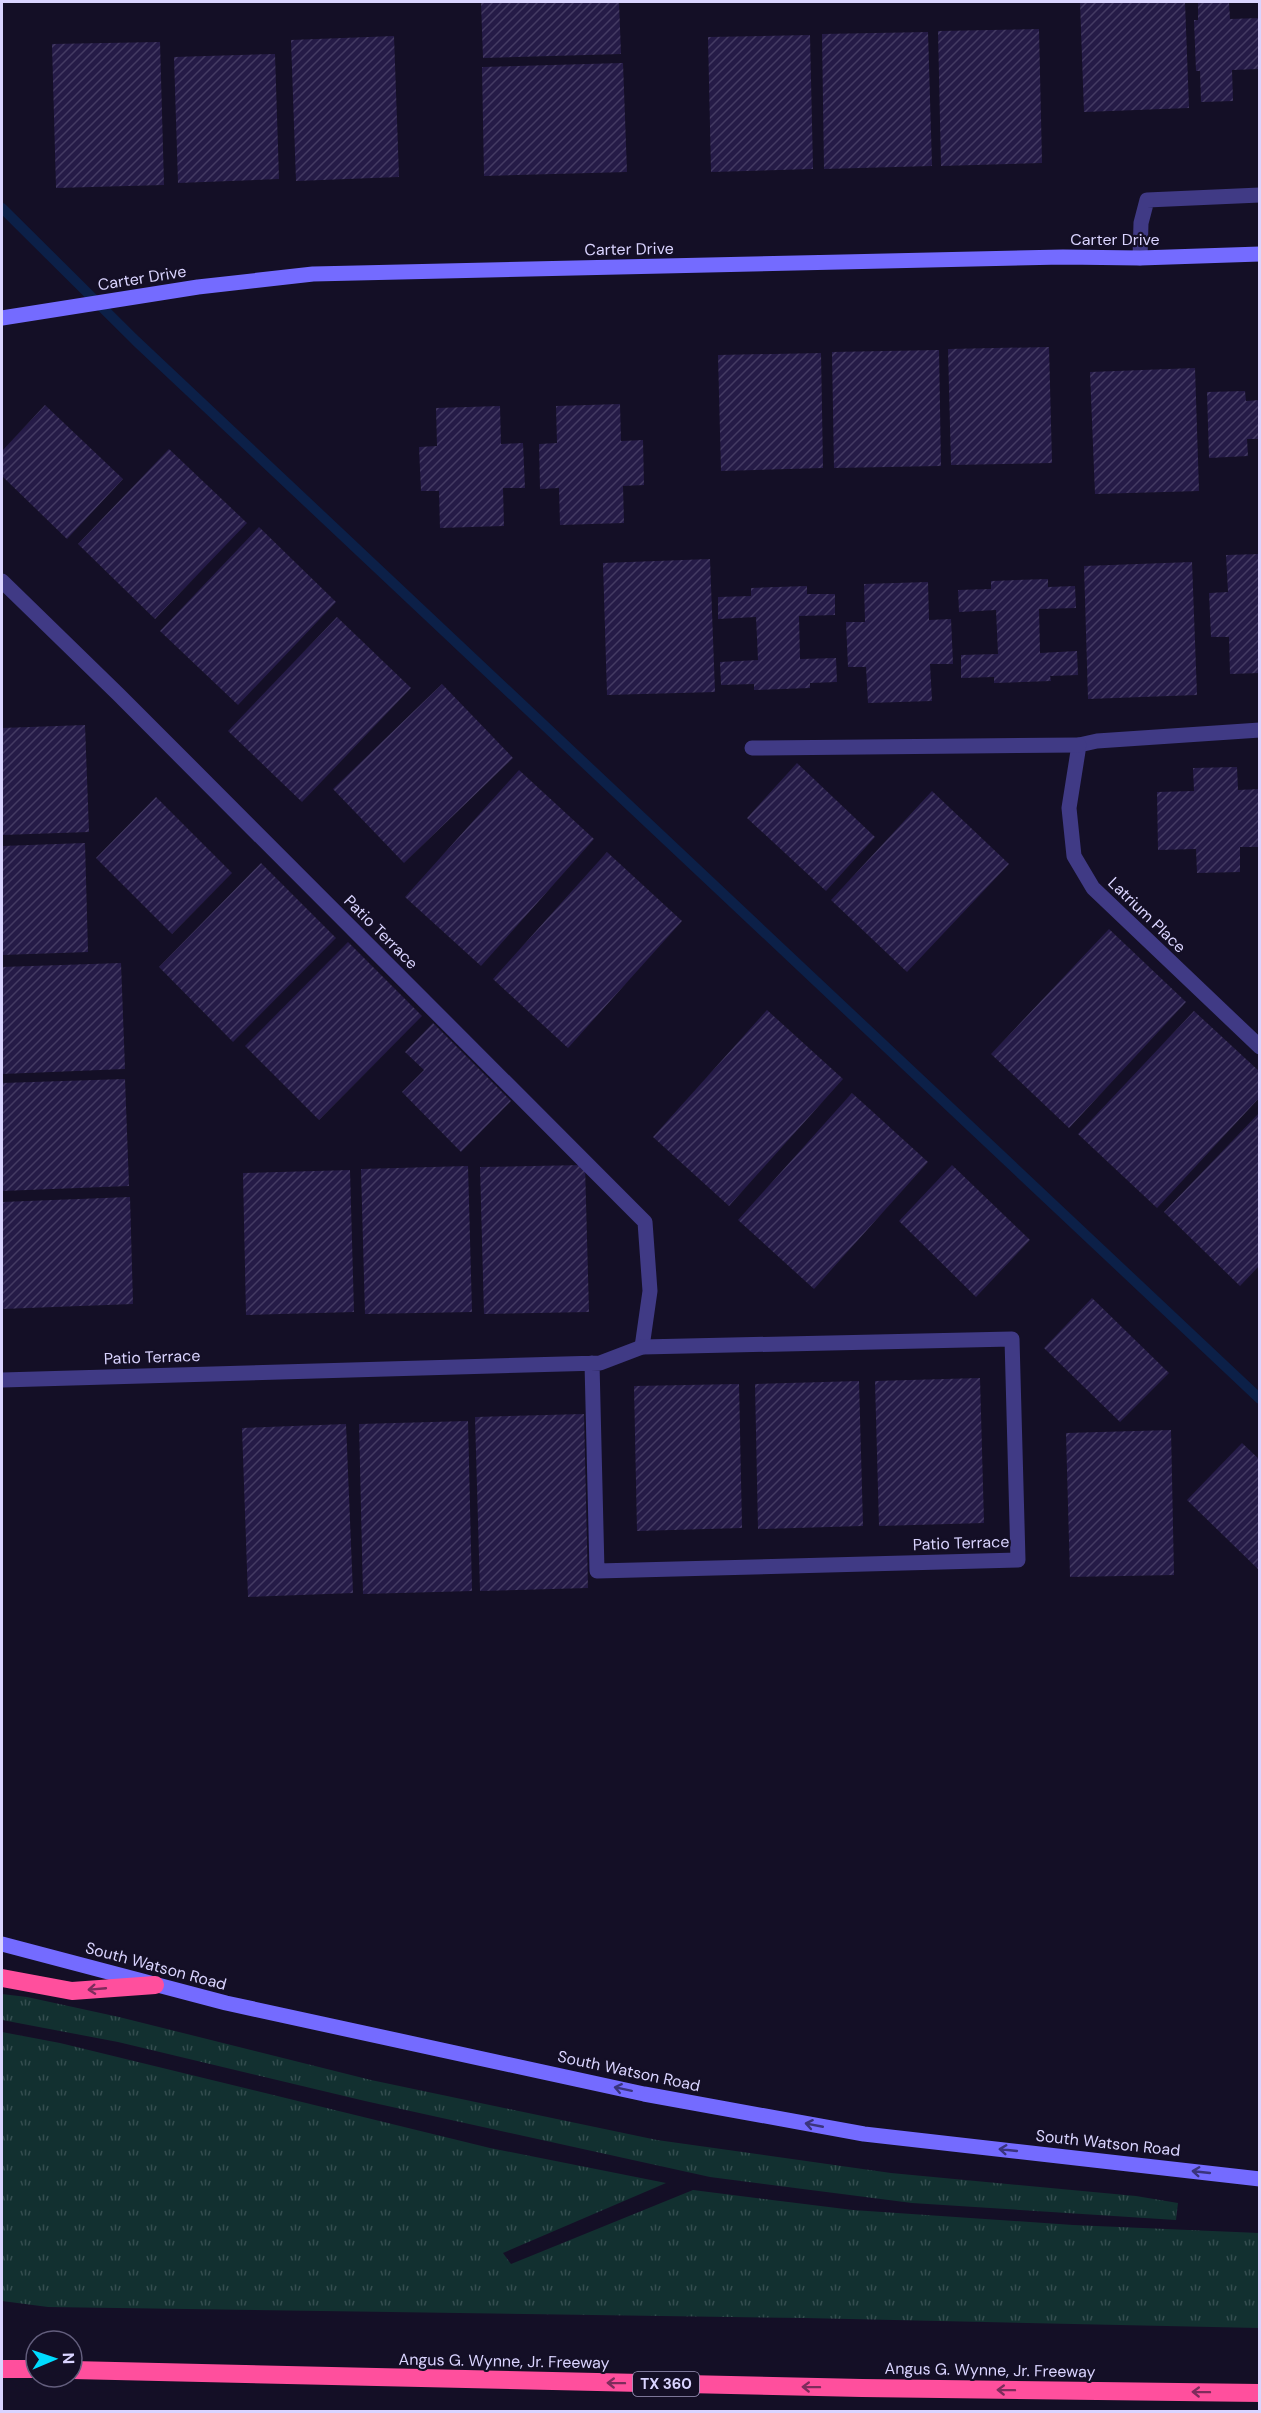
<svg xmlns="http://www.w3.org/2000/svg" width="1261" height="2413" viewBox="0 0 1261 2413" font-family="'DM Sans',sans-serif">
<defs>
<pattern id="grass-tufts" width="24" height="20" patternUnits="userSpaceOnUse" patternTransform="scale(1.5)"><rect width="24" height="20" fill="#123030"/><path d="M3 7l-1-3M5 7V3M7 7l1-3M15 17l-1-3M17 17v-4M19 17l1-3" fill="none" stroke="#344d4f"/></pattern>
<pattern id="building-hatch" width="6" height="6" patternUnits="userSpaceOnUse" patternTransform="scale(1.5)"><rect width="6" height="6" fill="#251b47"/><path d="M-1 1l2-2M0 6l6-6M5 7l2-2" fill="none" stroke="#443b63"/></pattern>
</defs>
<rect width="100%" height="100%" fill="#140f26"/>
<g fill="url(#grass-tufts)">
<polygon points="2,1994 27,1997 119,2017 371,2080 657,2140 891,2173 1136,2196 1178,2203 1176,2220 912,2203 710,2177 365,2101 118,2042 2,2020"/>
<polygon points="2,2032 60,2043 490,2148 666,2183 503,2253 511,2264 693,2190 853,2210 1073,2225 1259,2233 1259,2328 804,2318 48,2307 2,2301"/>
</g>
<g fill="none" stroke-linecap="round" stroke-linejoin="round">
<polyline stroke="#0c2048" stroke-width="10" points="2,208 136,341 1260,1399"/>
</g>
<g fill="url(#building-hatch)">
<polygon points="481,2 619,2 621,54 483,58"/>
<polygon points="1080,2 1185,2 1189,108 1084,112"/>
<polygon points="1198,2 1229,2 1230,19 1260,18 1260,69 1232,70 1233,101 1201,102 1200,71 1196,71 1194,20 1198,20"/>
<polygon points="1039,29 1042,163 941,166 938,31"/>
<polygon points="928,32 932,166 824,169 822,34"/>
<polygon points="810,35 813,169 711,172 708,37"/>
<polygon points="394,36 399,177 296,181 291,40"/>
<polygon points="160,42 164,185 56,188 52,44"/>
<polygon points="275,54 279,179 178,183 174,57"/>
<polygon points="623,63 627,172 484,176 482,67"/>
<polygon points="1049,347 1052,463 951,465 948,349"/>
<polygon points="939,350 941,466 834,468 832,352"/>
<polygon points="821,353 823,468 721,471 718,355"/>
<polygon points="1195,368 1199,491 1095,494 1090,372"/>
<polygon points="1245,391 1246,401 1260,400 1260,439 1247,439 1248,456 1209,458 1207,392"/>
<polygon points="620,404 621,441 643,440 644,485 623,486 624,523 560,525 559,488 540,489 539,444 557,443 556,406"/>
<polygon points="45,405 123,479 67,539 2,476 2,451"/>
<polygon points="500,406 501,444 523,443 525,488 503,488 504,526 440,528 439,491 421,491 419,447 437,446 436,408"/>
<polygon points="169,449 247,523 155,619 78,544"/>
<polygon points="259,527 336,602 238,705 160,631"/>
<polygon points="1260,554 1260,673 1230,674 1229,637 1211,637 1209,593 1228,592 1226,555"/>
<polygon points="710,559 715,692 607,695 603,563"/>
<polygon points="1192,562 1197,695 1088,699 1084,566"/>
<polygon points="1048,579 1048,587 1075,586 1076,608 1039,609 1040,653 1077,651 1078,675 1050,676 1051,681 994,683 994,677 961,678 961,655 998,654 996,610 959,612 958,590 991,589 991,581"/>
<polygon points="928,582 929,620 951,619 953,664 930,664 932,701 868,703 866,667 848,667 846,622 865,622 864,584"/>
<polygon points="807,586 807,594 835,594 835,615 799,616 800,659 836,658 837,682 810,683 810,688 754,690 754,684 721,685 720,662 758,660 756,617 718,619 718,597 751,596 751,588"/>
<polygon points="337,617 411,688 302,802 228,731"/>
<polygon points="442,684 513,758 404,863 333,789"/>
<polygon points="85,725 89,832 2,835 2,728"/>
<polygon points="797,763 875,837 826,891 747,818"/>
<polygon points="1237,767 1238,790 1260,789 1260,847 1240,847 1240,872 1197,873 1196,849 1158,850 1157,792 1194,791 1193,768"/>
<polygon points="519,770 594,839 481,966 405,897"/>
<polygon points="932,791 1009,864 907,972 831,900"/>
<polygon points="156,797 232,873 172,934 96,858"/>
<polygon points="85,843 88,952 2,955 2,846"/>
<polygon points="607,852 682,921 568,1048 493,979"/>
<polygon points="261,863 336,938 233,1042 159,967"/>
<polygon points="1109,929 1186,1002 1069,1128 991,1054"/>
<polygon points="348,942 422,1016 319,1120 245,1046"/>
<polygon points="121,963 125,1069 2,1074 2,967"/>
<polygon points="767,1010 843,1079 729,1206 653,1137"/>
<polygon points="1194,1011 1260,1072 1260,1097 1157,1208 1078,1134"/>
<polygon points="433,1023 511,1101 461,1152 402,1092 424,1070 405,1052"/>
<polygon points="125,1079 129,1186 2,1191 2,1083"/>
<polygon points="852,1093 928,1162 814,1289 738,1220"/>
<polygon points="1260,1112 1260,1265 1240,1286 1164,1212"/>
<polygon points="585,1165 589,1312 484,1314 480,1167"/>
<polygon points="952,1165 1030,1240 976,1297 899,1221"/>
<polygon points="468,1166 472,1312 365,1314 361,1169"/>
<polygon points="350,1170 354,1312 246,1315 243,1173"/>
<polygon points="130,1197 133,1304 2,1309 2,1202"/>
<polygon points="1092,1298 1169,1373 1120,1422 1044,1348"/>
<polygon points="980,1378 984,1523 879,1526 875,1381"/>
<polygon points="859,1381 863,1526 758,1529 755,1384"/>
<polygon points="739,1384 742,1528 637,1531 634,1386"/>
<polygon points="584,1414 588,1588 480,1591 475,1417"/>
<polygon points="468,1421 472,1591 363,1594 359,1424"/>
<polygon points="346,1424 353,1593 248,1597 242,1428"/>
<polygon points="1171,1430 1174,1575 1070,1577 1066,1433"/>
<polygon points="1242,1443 1260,1460 1260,1571 1187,1500"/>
</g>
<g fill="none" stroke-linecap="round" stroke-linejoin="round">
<g stroke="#403a85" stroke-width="15">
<polyline points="1140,258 1141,223 1147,200 1260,195"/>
<polyline points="2,581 118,694 645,1222 650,1291 642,1347"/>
<polyline points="1260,730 1097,741 1079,745 1069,808 1074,856 1093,888 1260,1047"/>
<polyline points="752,748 1079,745"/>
<polyline points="2,1380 600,1363 642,1347 1012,1339 1018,1560 597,1571 592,1363"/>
</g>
<g stroke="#746bff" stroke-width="15">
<polyline points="2,318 198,287 313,274 1063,257 1140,258 1260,254"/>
<polyline points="2,1944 226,2003 644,2094 864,2134 1260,2179"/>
</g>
<g stroke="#ff4f9d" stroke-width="18">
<polyline points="2,1978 72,1991 155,1985"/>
<polyline points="2,2369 36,2369"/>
<polyline points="72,2370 862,2388 1260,2393"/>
</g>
</g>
<defs><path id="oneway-shaft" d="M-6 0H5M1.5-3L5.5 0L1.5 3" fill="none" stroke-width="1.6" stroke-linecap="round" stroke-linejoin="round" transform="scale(1.5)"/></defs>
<g stroke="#7e2c5c">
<use href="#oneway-shaft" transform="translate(97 1989) rotate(175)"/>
<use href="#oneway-shaft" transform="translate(616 2383) rotate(-179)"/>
<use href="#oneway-shaft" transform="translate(811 2387) rotate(-179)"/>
<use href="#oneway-shaft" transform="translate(1006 2390) rotate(-179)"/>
<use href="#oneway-shaft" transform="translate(1201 2392) rotate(-179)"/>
</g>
<g stroke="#3a347d">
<use href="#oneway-shaft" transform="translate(623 2089) rotate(-168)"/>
<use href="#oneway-shaft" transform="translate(814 2125) rotate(-169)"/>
<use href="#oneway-shaft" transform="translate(1008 2150) rotate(-174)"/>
<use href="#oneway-shaft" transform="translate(1201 2172) rotate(-174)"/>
</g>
<g text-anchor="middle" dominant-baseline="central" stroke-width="4.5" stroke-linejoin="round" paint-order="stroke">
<rect fill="#140f26" stroke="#9f99be" stroke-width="1.5" x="633" y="2372" width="66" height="24" rx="4.5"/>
<g font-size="15" font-weight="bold" fill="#dad4ff">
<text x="666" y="2384">TX 360</text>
</g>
<g font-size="16" fill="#dad4ff" stroke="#140f26">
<text x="1115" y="239">Carter Drive</text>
<text transform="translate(629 249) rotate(-1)">Carter Drive</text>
<text transform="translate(142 278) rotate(-9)">Carter Drive</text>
<text transform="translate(1147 915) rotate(44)">Latrium Place</text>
<text transform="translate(381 932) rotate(45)">Patio Terrace</text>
<text transform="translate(152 1357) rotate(-2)">Patio Terrace</text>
<text transform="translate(961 1543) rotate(-2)">Patio Terrace</text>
<text transform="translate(156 1966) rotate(15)">South Watson Road</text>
<text transform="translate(629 2071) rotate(12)">South Watson Road</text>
<text transform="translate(1108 2143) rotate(6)">South Watson Road</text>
<text transform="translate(504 2361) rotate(1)">Angus G. Wynne, Jr. Freeway</text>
<text transform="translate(990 2370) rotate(1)">Angus G. Wynne, Jr. Freeway</text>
</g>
</g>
<rect width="1261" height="2413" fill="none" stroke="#dad4ff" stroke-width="6"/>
<g transform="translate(54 2359) rotate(88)"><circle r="28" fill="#140f26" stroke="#635e7d" stroke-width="1.5"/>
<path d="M0-4.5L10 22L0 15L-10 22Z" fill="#00dcff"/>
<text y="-9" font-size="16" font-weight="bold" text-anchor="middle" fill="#dad4ff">N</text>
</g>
</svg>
